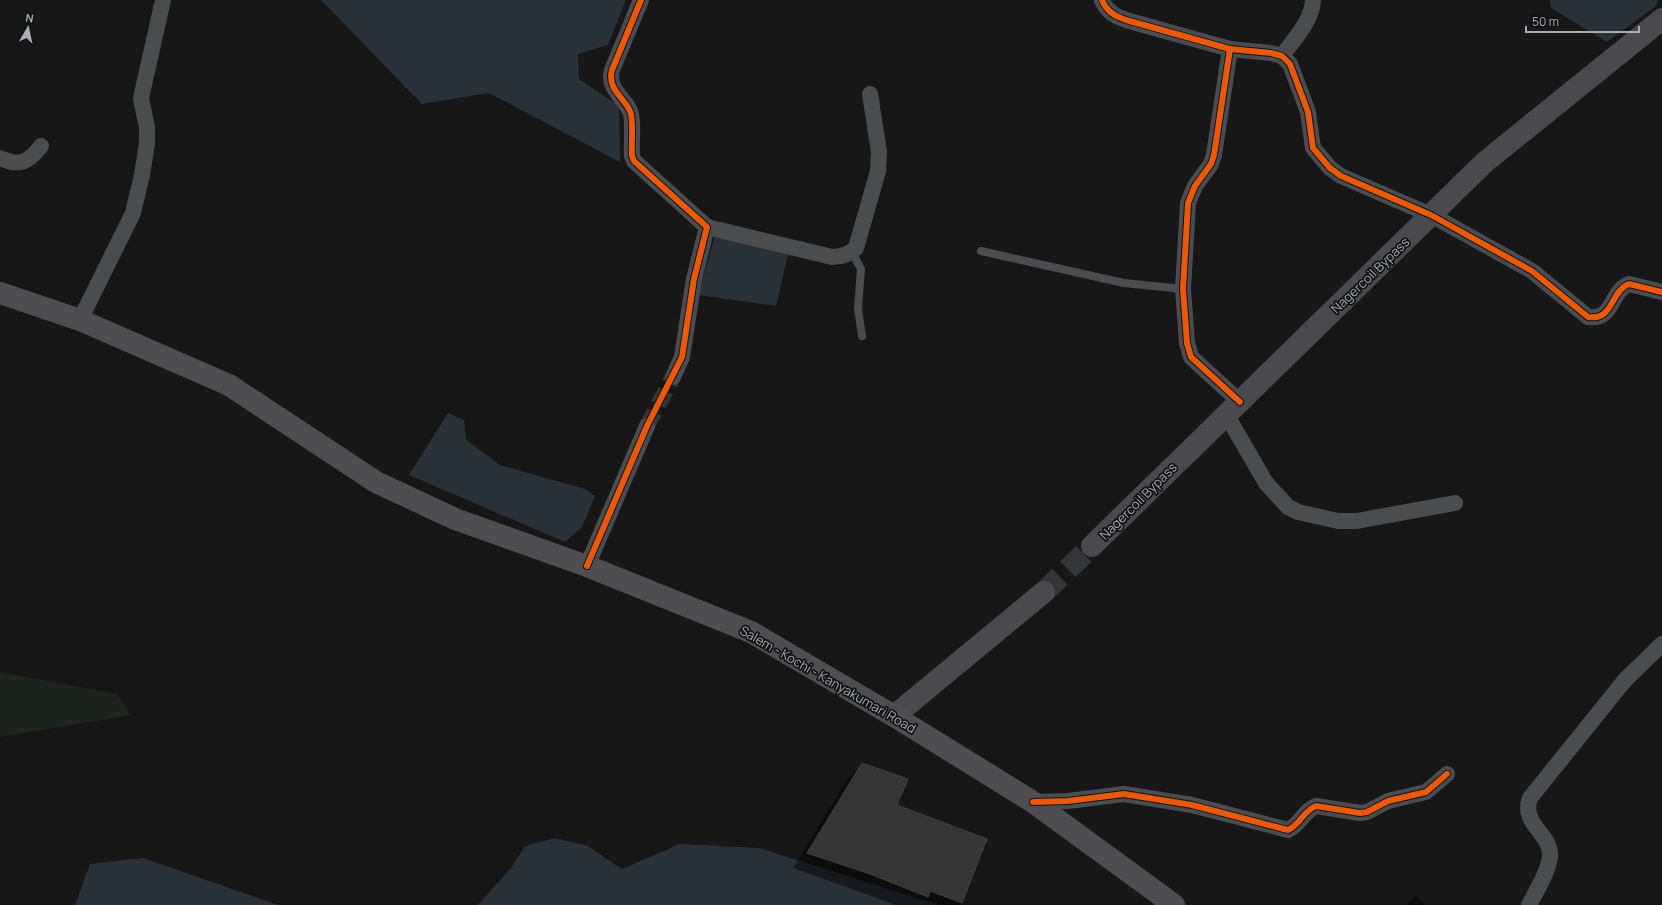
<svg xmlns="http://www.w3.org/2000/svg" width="1662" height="905" viewBox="0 0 1662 905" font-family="Manrope,sans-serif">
<rect width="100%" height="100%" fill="#171717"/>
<polygon fill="#1d241e" points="0,672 117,694 131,715 0,737"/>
<g fill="#2a3239">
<polygon points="321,0 626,0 608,45 578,54 579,79 619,106 620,162 489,93 422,104"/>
<polygon points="1550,0 1658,0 1656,6 1607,42 1551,8"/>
<polygon points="715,236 788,255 776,306 698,295"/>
<polygon points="448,413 464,420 466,440 500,465 585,489 595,496 582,527 565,542 409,475"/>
<polygon points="555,838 588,846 622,869 680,844 759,848 939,905 478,905 511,868 525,846"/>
<polygon points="143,858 278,905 75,905 90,864"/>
</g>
<g fill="#0007">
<polygon points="862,765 896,806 962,903 959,905 896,905 793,868 847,780"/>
<polygon points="1416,895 1425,905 1406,905"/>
</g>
<polygon fill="#353536" stroke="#3f4043" points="862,763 908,779 897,805 987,839 962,903 930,891 928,897 870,874 807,853"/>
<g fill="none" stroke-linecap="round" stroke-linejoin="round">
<polyline stroke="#343537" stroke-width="16" stroke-dasharray="16 8" stroke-linecap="butt" points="647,426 673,377"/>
<polyline stroke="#343537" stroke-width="22" stroke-dasharray="22 11" stroke-linecap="butt" points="1044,592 1092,546"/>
<g stroke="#4b4c50" stroke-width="8">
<polyline points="981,251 1124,283 1183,289"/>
<polyline points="852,252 861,269 858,309 862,336"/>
</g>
<g stroke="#4b4c50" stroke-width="16">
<path d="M641,0l-29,70c-5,19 11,26 18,41 4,8 1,35 2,45l2,5 73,66 -13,52 -12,78 -9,20"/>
<path d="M1102,0c5,12 13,16 24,20l104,29 41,4 11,3 8,8 18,48 5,36 17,20 11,8 90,39 101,56 56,46c26,4 22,-26 41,-33l33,8"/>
<polyline points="1230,49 1214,155 1211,164 1195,186 1188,203 1183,289 1187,343 1191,357 1240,402"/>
<path d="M1282,56c12,-17 30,-35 31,-56"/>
<path d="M0,158c20,9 29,4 41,-12"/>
<path d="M707,227l125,30c10,0 17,-2 24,-9l22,-77 1,-19 -9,-58"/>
<polyline points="80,320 133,213 142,175 147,143 147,127 141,99 143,89 163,0"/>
<polyline points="1226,414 1266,483 1288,507 1298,512 1338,521 1357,521 1455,503"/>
<polyline points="587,566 647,426"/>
<path d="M1033,802l35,-1 56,-7 68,11 96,25c13,-6 15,-19 28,-24l44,7 7,-1 21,-11 38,-9 21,-18"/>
<path d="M1529,905c7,-14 19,-32 21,-48 2,-24 -30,-32 -20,-59l95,-118 37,-36"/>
</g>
<g stroke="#4a4a4e" stroke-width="22">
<polyline points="1092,546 1485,162 1662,19"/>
<polyline points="894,716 1044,592"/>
</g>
<polyline stroke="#4e4e51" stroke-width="22" points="0,293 80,320 229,385 376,482 455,519 587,566 751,632 894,716 1033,802 1174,905"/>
<g stroke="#111113" stroke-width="8">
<g id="cycleway">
<path d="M1102,0c5,12 13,16 24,20l104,29 41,4 11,3 8,8 18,48 5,36 17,20 11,8 90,39 101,56 56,46c26,4 22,-26 41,-33l33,8"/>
<polyline points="1230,49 1214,155 1211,164 1195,186 1188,203 1183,289 1187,343 1191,357 1240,402"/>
<path d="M587,566l60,-140 35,-69 12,-78 13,-52 -73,-66 -2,-5c-1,-10 2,-37 -2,-45 -7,-15 -23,-22 -18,-41l29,-70"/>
<path d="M1033,802l35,-1 56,-7 68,11 96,25c13,-6 15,-19 28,-24l44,7 7,-1 21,-11 38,-9 21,-18"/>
</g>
</g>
<use href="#cycleway" stroke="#e8590c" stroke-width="6"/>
</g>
<g text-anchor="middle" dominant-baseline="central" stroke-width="3.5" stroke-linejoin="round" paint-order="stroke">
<g font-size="13" fill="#a8adb8" stroke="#111113">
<text transform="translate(1370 275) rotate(-44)">Nagercoil Bypass</text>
<text transform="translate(1138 501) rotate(-45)">Nagercoil Bypass</text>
<text transform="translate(828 679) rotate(30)">Salem - Kochi - Kanyakumari Road</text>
</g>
</g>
<g transform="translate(28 28) rotate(9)" stroke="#111113" stroke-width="3" paint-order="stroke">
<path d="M0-3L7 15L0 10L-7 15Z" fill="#a8adb8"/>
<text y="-6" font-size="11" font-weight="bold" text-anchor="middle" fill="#a8adb8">N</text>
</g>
<path d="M1526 26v6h113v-6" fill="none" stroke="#a8adb8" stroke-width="2"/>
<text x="1532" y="26" font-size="12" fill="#a8adb8" stroke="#111113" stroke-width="3" paint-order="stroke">50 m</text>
</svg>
